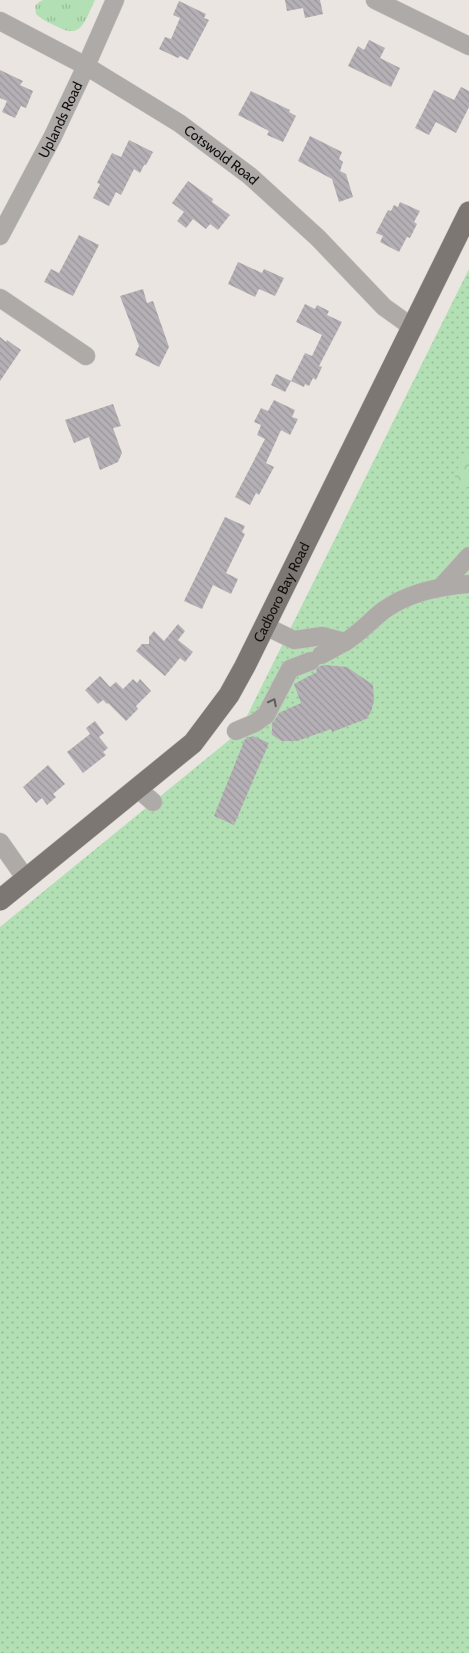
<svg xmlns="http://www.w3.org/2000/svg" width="469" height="1653" viewBox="0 0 469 1653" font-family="Cabin,sans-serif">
<defs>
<pattern id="grass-dots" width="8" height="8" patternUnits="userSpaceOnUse" patternTransform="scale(1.25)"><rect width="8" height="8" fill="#b2dfb3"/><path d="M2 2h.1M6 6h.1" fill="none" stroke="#98be99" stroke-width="1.8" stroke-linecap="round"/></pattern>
<pattern id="forest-crowns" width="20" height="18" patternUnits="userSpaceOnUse" patternTransform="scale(1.25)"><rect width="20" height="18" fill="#b2dfb3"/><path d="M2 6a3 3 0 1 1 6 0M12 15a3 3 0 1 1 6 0" fill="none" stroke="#98be99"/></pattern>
<pattern id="park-tufts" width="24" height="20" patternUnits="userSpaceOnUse" patternTransform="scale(1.25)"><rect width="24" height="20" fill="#b2dfb3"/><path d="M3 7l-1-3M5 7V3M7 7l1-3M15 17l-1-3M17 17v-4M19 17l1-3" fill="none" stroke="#98be99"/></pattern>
<pattern id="building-back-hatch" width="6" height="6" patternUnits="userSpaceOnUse" patternTransform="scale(1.25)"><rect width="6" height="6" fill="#b4b0b5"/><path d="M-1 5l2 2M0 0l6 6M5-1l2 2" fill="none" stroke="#9a969a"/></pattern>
</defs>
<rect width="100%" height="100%" fill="#eae5e0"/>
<polygon fill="url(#grass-dots)" points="469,269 469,1653 0,1653 0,927 239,732"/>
<polygon fill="url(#forest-crowns)" points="469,451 469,490 459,484 454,474"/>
<path fill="url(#park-tufts)" d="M43,0h52c-10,20 -13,41 -39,26 -7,-3 -15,-7 -20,-12l-1,-8 4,-4z"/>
<g fill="url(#building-back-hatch)">
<polygon points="285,0 320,0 323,14 305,18 303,8 287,11"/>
<polygon points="179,1 206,14 204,18 209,20 188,60 180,56 178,58 159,49 165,37 171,39 180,18 173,15"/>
<polygon points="369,40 385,48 380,58 400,68 391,87 348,66 358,46 364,50"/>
<polygon points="0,70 23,81 20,85 33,91 26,108 21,106 15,118 2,112 7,101 0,98"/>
<polygon points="461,87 469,91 469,107 456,133 436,122 429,135 415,128 434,90 454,100"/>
<polygon points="251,91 290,110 289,112 296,116 283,142 267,135 269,131 238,115"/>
<polygon points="310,136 342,152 339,159 343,162 340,171 346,174 353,197 339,202 332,179 298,161"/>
<polygon points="129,140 153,152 146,165 144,165 140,173 134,169 121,195 116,192 109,206 93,198 100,184 97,183 112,153 121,157"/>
<polygon points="188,181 213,199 212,202 230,215 218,230 210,224 206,229 193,219 186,228 177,221 184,212 172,203"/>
<polygon points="400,202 420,211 414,222 417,224 410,238 407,237 399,252 380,242 383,236 376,233 388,210 391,211 394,205 398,207"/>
<polygon points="79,235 99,245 73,296 44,282 51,269 59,273"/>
<polygon points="238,262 262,273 264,269 284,278 275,296 259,289 255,297 228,284"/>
<polygon points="143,289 147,303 153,301 169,347 159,367 135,355 139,346 120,296"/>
<polygon points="305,304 315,309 317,305 329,311 327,315 342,322 319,366 322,367 316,380 313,378 309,386 305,384 304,387 291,381 305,353 312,356 322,335 296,322"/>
<polygon points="0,337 6,342 7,340 21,350 0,381"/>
<polygon points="276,374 291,381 285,392 271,385"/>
<polygon points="274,400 295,410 292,417 298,419 290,435 281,430 266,463 274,467 259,495 256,493 250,505 235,497 265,439 257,435 261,425 254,422 261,408 268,411"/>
<polygon points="113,404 121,426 113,428 122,453 118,462 100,470 89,437 74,443 65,420"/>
<polygon points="225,517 245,526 242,532 245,534 226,573 238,579 231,594 213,585 202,609 184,601"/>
<polygon points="178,624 185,631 178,640 193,652 185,662 180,658 165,676 136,651 142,644 149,644 149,637 154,631 164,641"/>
<polygon points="325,665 347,667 373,685 374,701 371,712 366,719 332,732 331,729 297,741 282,741 272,735 272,724 279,713 301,703 294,684 317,672 316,670 320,666"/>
<polygon points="100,676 110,687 116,682 123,689 133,679 137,683 140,679 151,691 136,706 138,709 126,721 108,703 107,704 103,700 98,704 85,690"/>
<polygon points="95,721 104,733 99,737 108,748 103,752 106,755 83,773 67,752 90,734 86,728"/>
<polygon points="253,736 269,743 234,825 214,816 245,739"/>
<polygon points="48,765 65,784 53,794 56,797 47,805 42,798 36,803 23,787"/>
</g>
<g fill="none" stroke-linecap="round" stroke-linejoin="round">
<g stroke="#c7c3be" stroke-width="19">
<g id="minor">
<polyline points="375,0 469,46"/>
<path id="s1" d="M0,21l86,45 93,57 71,53 68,62 66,69 28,20"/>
<path id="s2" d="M0,236l53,-100 33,-70 29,-66"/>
<polyline points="0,298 86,356"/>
<polyline points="441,587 469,556"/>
<path d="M265,626l29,14 28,-4 23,6c15,-9 26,-22 39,-32 24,-17 57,-24 85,-26"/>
<polyline points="321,655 345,642"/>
<polyline points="236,731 255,723 266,715 290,669 311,661"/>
<polyline points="137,788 153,802"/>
<polyline points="0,842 26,879"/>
</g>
</g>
<g stroke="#c7c3be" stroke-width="22">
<g id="major">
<path id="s3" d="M0,900l193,-157 36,-48 16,-29 224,-454"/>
</g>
</g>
<use href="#minor" stroke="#adaaa8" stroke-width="18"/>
<use href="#major" stroke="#7d7774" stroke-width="21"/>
</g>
<defs><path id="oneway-chevron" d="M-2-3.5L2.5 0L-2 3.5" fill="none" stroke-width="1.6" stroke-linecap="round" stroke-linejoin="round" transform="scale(1.25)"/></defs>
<use stroke="#5f5c5a" href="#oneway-chevron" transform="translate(273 702) rotate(-63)"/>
<g text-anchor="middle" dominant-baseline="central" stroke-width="4" stroke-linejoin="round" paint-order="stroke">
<g font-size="14" fill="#110f0d" stroke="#f8f2ed">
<text stroke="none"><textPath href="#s2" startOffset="131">Uplands Road</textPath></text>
<text stroke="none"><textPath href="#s1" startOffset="259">Cotswold Road</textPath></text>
<text stroke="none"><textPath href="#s3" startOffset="424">Cadboro Bay Road</textPath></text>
</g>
</g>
</svg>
